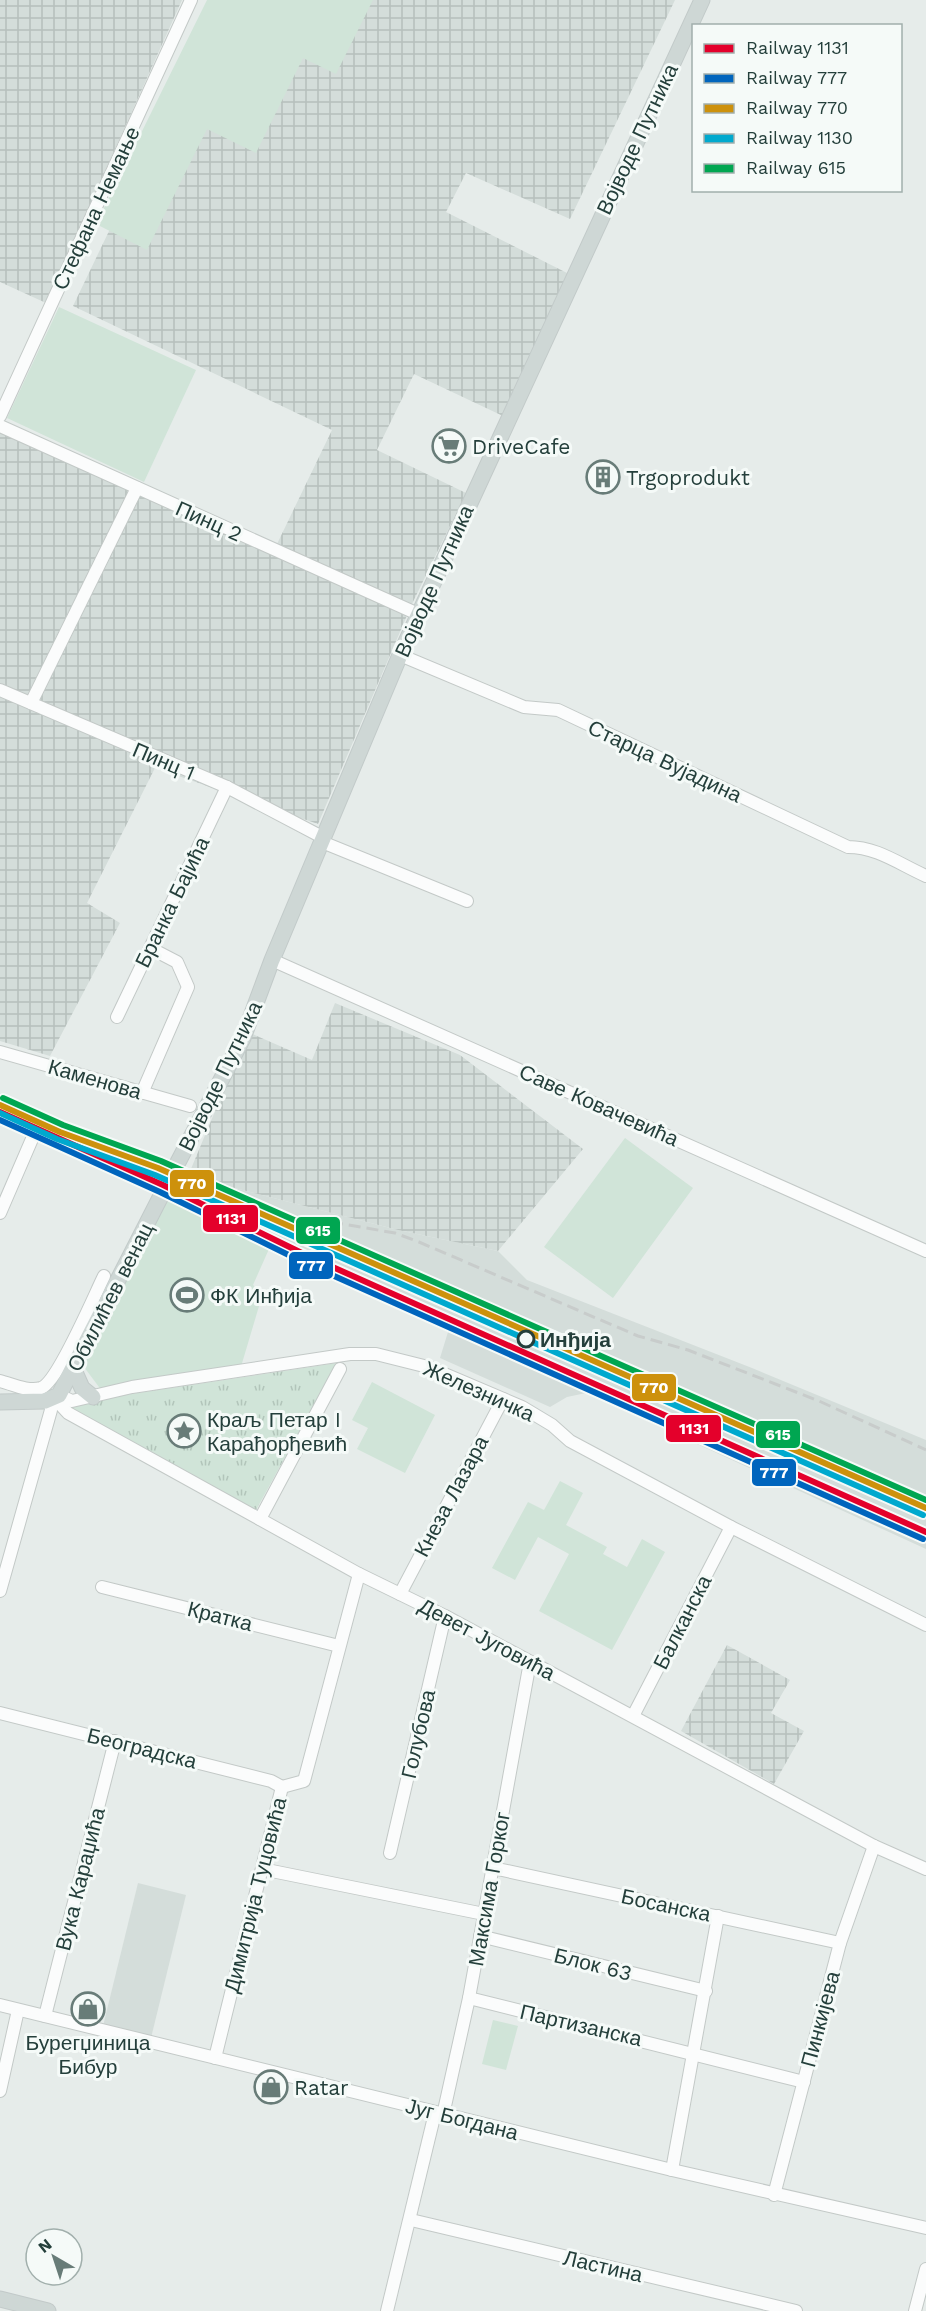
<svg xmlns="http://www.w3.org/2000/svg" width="926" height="2311" viewBox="0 0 926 2311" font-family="'Work Sans',sans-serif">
<defs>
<pattern id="industrial-grid" width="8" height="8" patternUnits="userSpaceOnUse" patternTransform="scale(1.5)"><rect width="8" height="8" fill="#d4ddda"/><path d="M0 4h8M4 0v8" fill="none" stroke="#b6bfbc"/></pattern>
<pattern id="park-tufts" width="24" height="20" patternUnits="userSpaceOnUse" patternTransform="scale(1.5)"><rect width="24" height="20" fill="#d0e4d8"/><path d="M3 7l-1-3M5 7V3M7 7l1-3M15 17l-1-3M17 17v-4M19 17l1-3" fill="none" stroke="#b2c5ba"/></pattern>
</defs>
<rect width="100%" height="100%" fill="#e6ecea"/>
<g fill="#d4ddda">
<polygon points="0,1093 188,1176 398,1230 498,1251 527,1280 752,1368 926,1440 926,1549 586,1393 567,1397 550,1407 440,1358 448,1332 269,1249 167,1195 0,1119"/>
<polygon points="138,1883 186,1895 151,2038 103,2026"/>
</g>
<g fill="url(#industrial-grid)">
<polygon points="0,0 182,0 46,303 0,282"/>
<polygon points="220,0 675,0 570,219 466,173 446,212 571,275 503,416 414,374 377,450 466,493 411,606 318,824 155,768 87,903 120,923 50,1056 0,1041 0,420 277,544 332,430 73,306"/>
<polygon points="335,1003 460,1055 583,1149 498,1251 398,1230 188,1176 248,1032 312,1060"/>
<polygon points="727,1645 790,1680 771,1713 804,1731 774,1784 681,1731"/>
</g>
<g fill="#d0e4d8">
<polygon points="207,0 373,0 336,74 303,58 256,153 207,129 147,250 96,224"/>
<polygon points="59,307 196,370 144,482 7,418"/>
<polygon points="625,1138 693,1188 613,1298 544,1247"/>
<polygon points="167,1195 269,1249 253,1285 258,1289 256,1293 262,1296 240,1370 102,1391 81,1363"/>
<polygon points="372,1382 435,1415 405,1473 357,1449 368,1428 352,1420"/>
<polygon points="560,1481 583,1493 566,1525 607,1547 603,1554 627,1567 642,1539 665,1552 612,1650 539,1611 569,1554 538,1537 515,1580 492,1568 528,1502 544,1510"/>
<polygon points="493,2020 518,2026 506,2070 482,2064"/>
</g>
<polygon fill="url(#park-tufts)" points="337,1363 256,1510 64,1404"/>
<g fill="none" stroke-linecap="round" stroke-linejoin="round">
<polyline stroke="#bfc9c7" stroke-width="15" stroke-dasharray="15 8" stroke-linecap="butt" points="162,1194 176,1166"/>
<g stroke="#c3c9c7" stroke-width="14">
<g id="minor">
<polyline points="0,416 191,0"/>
<polyline points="0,426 418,614"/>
<path d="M400,655l124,52 34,3 290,137c29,0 51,17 78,29"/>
<polyline points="0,690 227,787 324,838"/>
<polyline points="31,703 137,488"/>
<polyline points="322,842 467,901"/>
<polyline points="272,960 926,1251"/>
<polyline points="117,1017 227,787"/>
<polyline points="0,1052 190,1106"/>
<polyline points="142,1093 188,987 177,962 150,948"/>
<polyline points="0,1213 32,1139"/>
<path d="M0,1381c12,3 28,11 41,7 17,-6 53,-92 63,-112"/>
<polyline points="59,1395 72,1401 132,1387 350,1354 376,1354 428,1367 522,1407 552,1425 570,1441 731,1527 926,1625"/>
<polyline points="55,1399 68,1413 359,1574 445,1616 874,1846 926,1869"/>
<polyline points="260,1519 340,1369"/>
<polyline points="102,1587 339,1646"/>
<polyline points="0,1591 51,1410 50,1401"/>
<polyline points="400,1594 503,1399"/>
<polyline points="0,1713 271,1781 282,1787"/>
<polyline points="633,1716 731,1527"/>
<polyline points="282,1787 304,1781 359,1574"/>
<polyline points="390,1853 445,1616"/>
<polyline points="493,1868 840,1943"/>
<polyline points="262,1869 484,1914"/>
<polyline points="480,1936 706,1991"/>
<polyline points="469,1998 804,2082"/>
<polyline points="0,2005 672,2170 926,2228"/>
<polyline points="45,2016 115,1741"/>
<polyline points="215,2058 282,1787"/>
<polyline points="0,2091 18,2010"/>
<polyline points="443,2115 469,1998 530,1662"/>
<polyline points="672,2170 718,1916"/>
<polyline points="774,2195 840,1943 874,1846"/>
<polyline points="411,2220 796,2311"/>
<polyline points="387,2311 435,2113"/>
<polyline points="915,2311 926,2269"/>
</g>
</g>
<g stroke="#c2cac9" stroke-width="17">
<g id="major">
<polyline points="176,1166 243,1038 272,960 400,655 702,0"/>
<polyline points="74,1370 82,1388 93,1397"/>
<polyline points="0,1402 45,1401 59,1395 162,1194"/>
<polyline points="0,2299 48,2311"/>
</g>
</g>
<use href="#minor" stroke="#fbfcfc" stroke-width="12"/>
<use href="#major" stroke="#ced7d5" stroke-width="15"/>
<polyline stroke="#c8cccb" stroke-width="3" stroke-dasharray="12 6" stroke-linecap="butt" points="331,1222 395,1233 419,1242 638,1336 688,1350 819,1401 926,1450"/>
<g stroke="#f5faf8" stroke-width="10">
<polyline id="rail-1" points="0,1112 163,1185 308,1256 926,1532"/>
</g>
<g stroke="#f5faf8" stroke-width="10">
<polyline id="rail-2" points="0,1120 160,1192 305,1263 923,1539"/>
</g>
<g stroke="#f5faf8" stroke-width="10">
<polyline id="rail-3" points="0,1105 60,1132 158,1168 926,1508"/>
</g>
<g stroke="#f5faf8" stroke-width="10">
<polyline id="rail-4" points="0,1113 57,1139 155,1175 923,1515"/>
</g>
<g stroke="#f5faf8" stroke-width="10">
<polyline id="rail-5" points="3,1098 63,1125 161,1161 926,1500"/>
</g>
<use href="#rail-1" stroke="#e4002b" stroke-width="6"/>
<use href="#rail-2" stroke="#0065bd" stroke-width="6"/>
<use href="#rail-3" stroke="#cd910c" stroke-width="6"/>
<use href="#rail-4" stroke="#00a9ce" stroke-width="6"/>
<use href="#rail-5" stroke="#00a651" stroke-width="6"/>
</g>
<defs>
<g id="supermarket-ring" transform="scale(1.725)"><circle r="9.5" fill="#f5faf8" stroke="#687c78" stroke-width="1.5"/><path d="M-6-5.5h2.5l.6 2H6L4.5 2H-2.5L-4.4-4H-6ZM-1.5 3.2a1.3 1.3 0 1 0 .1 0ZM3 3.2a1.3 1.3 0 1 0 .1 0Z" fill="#687c78"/></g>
<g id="building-ring" transform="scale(1.725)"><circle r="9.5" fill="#f5faf8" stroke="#687c78" stroke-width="1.5"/><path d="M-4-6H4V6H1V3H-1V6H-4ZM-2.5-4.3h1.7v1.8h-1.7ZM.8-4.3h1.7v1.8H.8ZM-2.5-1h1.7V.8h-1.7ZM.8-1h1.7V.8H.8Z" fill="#687c78"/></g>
<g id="stadium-ring" transform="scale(1.725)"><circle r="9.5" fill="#f5faf8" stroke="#687c78" stroke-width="1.5"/><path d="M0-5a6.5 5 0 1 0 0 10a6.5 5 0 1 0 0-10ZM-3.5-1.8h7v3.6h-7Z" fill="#687c78"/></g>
<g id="sight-ring" transform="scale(1.725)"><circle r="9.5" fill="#f5faf8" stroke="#687c78" stroke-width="1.5"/><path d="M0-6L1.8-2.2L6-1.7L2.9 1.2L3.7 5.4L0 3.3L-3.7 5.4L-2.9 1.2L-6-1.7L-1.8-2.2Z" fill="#687c78"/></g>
<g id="shop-ring" transform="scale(1.725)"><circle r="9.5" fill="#f5faf8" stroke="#687c78" stroke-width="1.5"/><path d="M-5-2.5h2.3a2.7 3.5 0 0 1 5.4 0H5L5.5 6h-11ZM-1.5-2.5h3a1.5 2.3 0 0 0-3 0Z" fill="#687c78"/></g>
</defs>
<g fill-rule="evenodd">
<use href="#supermarket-ring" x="449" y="446"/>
<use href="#building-ring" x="603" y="477"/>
<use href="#stadium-ring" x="187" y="1295"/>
<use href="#sight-ring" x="184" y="1431"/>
<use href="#shop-ring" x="88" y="2009"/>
<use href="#shop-ring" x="271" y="2087"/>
</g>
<circle fill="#f5faf8" stroke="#243f3b" stroke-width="3" cx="526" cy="1339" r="8"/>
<g text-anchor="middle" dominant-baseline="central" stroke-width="6" stroke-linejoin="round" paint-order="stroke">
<g font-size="21" fill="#243f3b" stroke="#f5faf8">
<text transform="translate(637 139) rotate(-65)">Војводе Путника</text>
<text transform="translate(96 208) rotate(-65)">Стефана Немање</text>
<text transform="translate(209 521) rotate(24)">Пинц 2</text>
<text transform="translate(434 581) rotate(-66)">Војводе Путника</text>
<text transform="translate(164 761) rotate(23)">Пинц 1</text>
<text transform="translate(665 761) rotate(25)">Старца Вујадина</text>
<text transform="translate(172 902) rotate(-64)">Бранка Бајића</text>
<text transform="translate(220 1076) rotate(-64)">Војводе Путника</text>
<text transform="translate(95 1079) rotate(16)">Каменова</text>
<text transform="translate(599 1105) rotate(24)">Саве Ковачевића</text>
<text transform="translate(110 1297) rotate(-63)">Обилићев венац</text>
<text transform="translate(479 1391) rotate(24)">Железничка</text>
<text transform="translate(451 1496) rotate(-62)">Кнеза Лазара</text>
<text transform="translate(220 1616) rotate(14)">Кратка</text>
<text transform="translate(682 1622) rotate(-63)">Балканска</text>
<text transform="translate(487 1639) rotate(28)">Девет Југовића</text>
<text transform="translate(418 1734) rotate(-77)">Голубова</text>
<text transform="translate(142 1748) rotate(14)">Београдска</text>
<text transform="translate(80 1879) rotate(-76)">Вука Караџића</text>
<text transform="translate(489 1889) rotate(-80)">Максима Горког</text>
<text transform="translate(255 1895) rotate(-76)">Димитрија Туцовића</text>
<text transform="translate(666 1905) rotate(12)">Босанска</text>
<text transform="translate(593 1964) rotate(14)">Блок 63</text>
<text transform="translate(820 2019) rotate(-75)">Пинкијева</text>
<text transform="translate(581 2025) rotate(13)">Партизанска</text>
<text transform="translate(462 2119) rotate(14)">Југ Богдана</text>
<text transform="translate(603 2266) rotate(13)">Ластина</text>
</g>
<g font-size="21" fill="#243f3b" stroke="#f5faf8" text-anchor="start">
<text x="472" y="446">DriveCafe</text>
<text x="626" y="477">Trgoprodukt</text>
<text x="210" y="1295">ФК Инђија</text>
<text x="207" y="1419">Краљ Петар I<tspan x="207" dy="24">Карађорђевић</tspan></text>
<text x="88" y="2042" text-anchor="middle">Бурегџиница<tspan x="88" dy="24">Бибур</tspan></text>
<text x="294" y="2087">Ratar</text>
</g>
<g font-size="21" font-weight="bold" fill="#243f3b" stroke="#f5faf8" text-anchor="start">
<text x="540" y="1339">Инђија</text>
</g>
</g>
<g stroke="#f5faf8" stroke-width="2">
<rect x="169" y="1169" width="46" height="29" rx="6" fill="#cd910c"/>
<rect x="202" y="1204" width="57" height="29" rx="6" fill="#e4002b"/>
<rect x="295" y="1216" width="46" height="29" rx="6" fill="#00a651"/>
<rect x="288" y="1251" width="46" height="29" rx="6" fill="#0065bd"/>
<rect x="631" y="1373" width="46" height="29" rx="6" fill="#cd910c"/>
<rect x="665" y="1414" width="57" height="29" rx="6" fill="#e4002b"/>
<rect x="755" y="1420" width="46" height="29" rx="6" fill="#00a651"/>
<rect x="751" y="1458" width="46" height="29" rx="6" fill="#0065bd"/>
</g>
<g font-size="16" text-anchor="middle" font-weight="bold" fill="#fff">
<text x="192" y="1189">770</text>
<text x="231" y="1224">1131</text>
<text x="318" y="1236">615</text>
<text x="311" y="1271">777</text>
<text x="654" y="1393">770</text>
<text x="694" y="1434">1131</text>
<text x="778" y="1440">615</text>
<text x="774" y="1478">777</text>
</g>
<rect x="692" y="24" width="210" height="168" fill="#f5faf8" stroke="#a1afac" stroke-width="1.5"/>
<rect x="704" y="44" width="30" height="9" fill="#e4002b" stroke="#a1afac" stroke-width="1.5"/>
<text x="746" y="54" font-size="18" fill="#243f3b">Railway 1131</text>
<rect x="704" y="74" width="30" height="9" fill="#0065bd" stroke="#a1afac" stroke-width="1.5"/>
<text x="746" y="84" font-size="18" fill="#243f3b">Railway 777</text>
<rect x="704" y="104" width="30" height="9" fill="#cd910c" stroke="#a1afac" stroke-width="1.5"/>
<text x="746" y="114" font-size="18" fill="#243f3b">Railway 770</text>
<rect x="704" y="134" width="30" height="9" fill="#00a9ce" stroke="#a1afac" stroke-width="1.5"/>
<text x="746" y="144" font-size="18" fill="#243f3b">Railway 1130</text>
<rect x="704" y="164" width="30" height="9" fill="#00a651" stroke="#a1afac" stroke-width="1.5"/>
<text x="746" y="174" font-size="18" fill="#243f3b">Railway 615</text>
<g transform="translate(54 2257) rotate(321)"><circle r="28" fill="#f5faf8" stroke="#a1afac" stroke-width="1.5"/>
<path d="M0-4.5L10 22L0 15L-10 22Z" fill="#687c78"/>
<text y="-9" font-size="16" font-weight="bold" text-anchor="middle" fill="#243f3b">N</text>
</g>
</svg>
